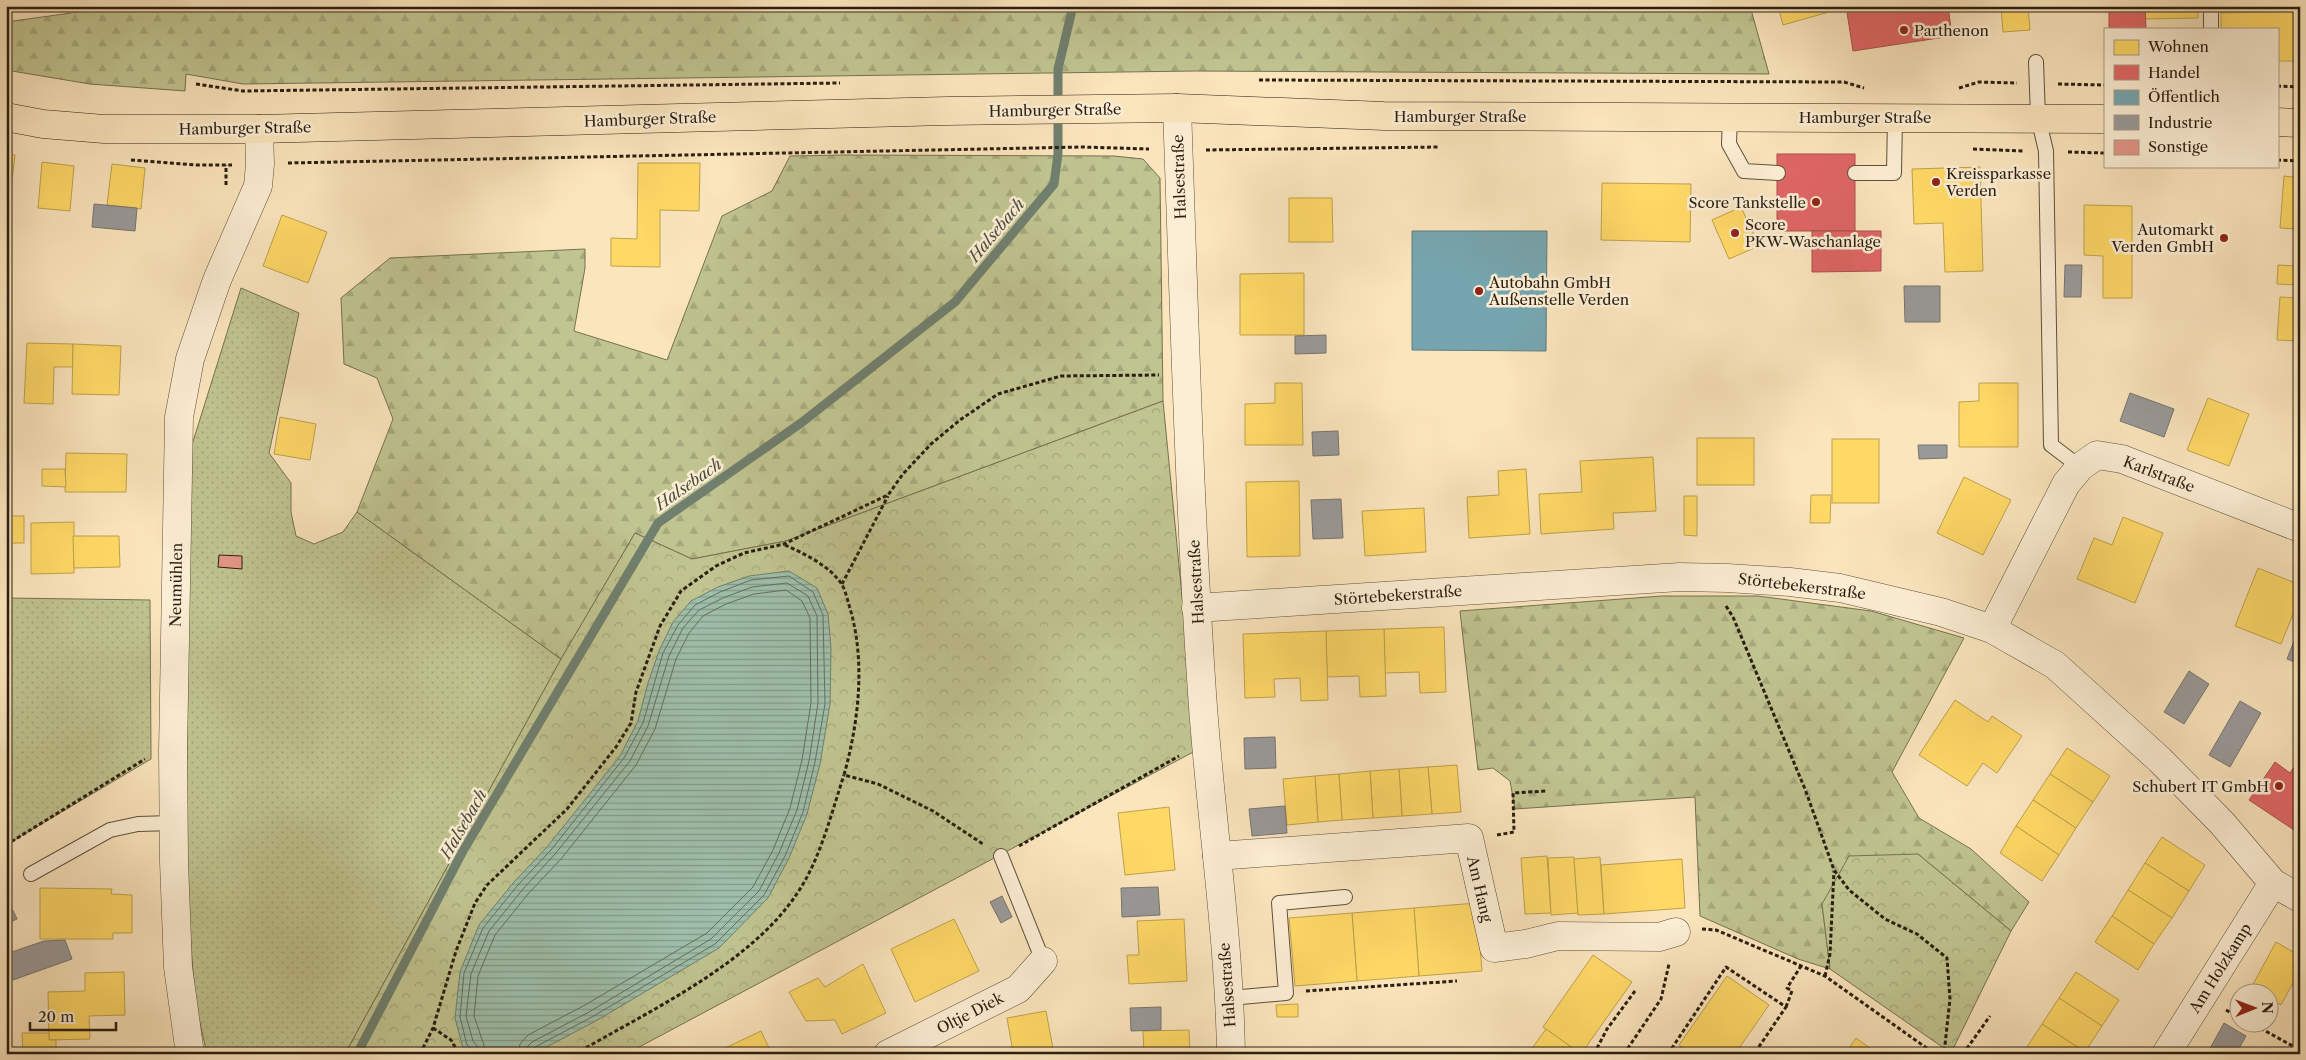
<svg xmlns="http://www.w3.org/2000/svg" width="2306" height="1060" viewBox="0 0 2306 1060" font-family="'Libre Caslon Text',serif">
<defs>
<pattern id="grass-dots" width="8" height="8" patternUnits="userSpaceOnUse" patternTransform="scale(1.25)"><rect width="8" height="8" fill="#c0c490"/><path d="M2 2h.1M6 6h.1" fill="none" stroke="#a5a87b" stroke-width="1.8" stroke-linecap="round"/></pattern>
<pattern id="forest-firs" width="22" height="20" patternUnits="userSpaceOnUse" patternTransform="scale(1.25)"><rect width="22" height="20" fill="#c0c490"/><path d="M5 1l3.5 6h-7zM16 11l3.5 6h-7z" fill="#a5a87b"/></pattern>
<pattern id="park-crowns" width="20" height="18" patternUnits="userSpaceOnUse" patternTransform="scale(1.25)"><rect width="20" height="18" fill="#c0c490"/><path d="M2 6a3 3 0 1 1 6 0M12 15a3 3 0 1 1 6 0" fill="none" stroke="#a5a87b"/></pattern>
<pattern id="water-rules" width="6" height="5" patternUnits="userSpaceOnUse" patternTransform="scale(1.25)"><rect width="6" height="5" fill="#9fc0ac"/><path d="M0 2.5h6" fill="none" stroke="#829b8b"/></pattern>
</defs>
<rect width="100%" height="100%" fill="#fbe5bd"/>
<filter id="stains"><feTurbulence type="fractalNoise" baseFrequency=".004" numOctaves="4"/><feColorMatrix values="0 0 0 0 .2 0 0 0 0 .09 0 0 0 0 .02 0 0 0 .5 -.17"/></filter>
<radialGradient id="worn" r=".72"><stop offset=".6" stop-color="#630" stop-opacity="0"/><stop offset="1" stop-color="#630" stop-opacity=".3"/></radialGradient>
<g fill="url(#grass-dots)" stroke="#757150">
<polygon points="241,288 299,313 269,453 291,483 291,512 296,536 314,544 343,532 357,512 561,659 345,1054 207,1054 196,1006 185,878 191,448"/>
<polygon points="6,598 150,600 151,759 6,845"/>
</g>
<g fill="url(#forest-firs)" stroke="#757150">
<polygon points="122,6 1750,6 1769,74 1195,71 243,84 186,74 185,91 90,84 6,70 6,22"/>
<polygon points="846,155 1114,156 1143,159 1160,178 1163,401 786,541 692,559 635,533 561,659 357,512 393,419 377,378 344,364 341,298 390,258 585,249 585,268 574,331 667,360 722,216 772,191 790,156"/>
<polygon points="1662,596 1758,596 1871,611 1964,638 1892,772 1919,818 1971,849 2029,902 2011,931 1918,854 1822,904 1830,969 1798,959 1700,916 1695,797 1515,809 1510,781 1493,768 1478,770 1460,611"/>
</g>
<g fill="url(#park-crowns)" stroke="#757150">
<polygon points="1163,401 1197,750 626,1054 345,1054 561,659 635,533 692,559 786,541"/>
<polygon points="1918,854 2011,931 1951,1053 1830,969 1822,904 1849,856"/>
</g>
<polygon fill="url(#water-rules)" stroke="#707f6e" points="789,571 817,588 828,614 831,648 830,704 820,764 807,814 789,858 768,898 719,948 594,1022 533,1054 471,1054 463,1048 455,1018 460,972 479,925 514,882 547,847 620,756 638,721 648,683 659,651 673,622 691,601 718,587 749,576"/>
<g fill="#ffd966" stroke="#bfa14c">
<polygon points="1778,6 1835,6 1836,10 1783,25"/>
<polygon points="2001,6 2028,6 2030,30 2003,32"/>
<polygon points="2145,6 2198,6 2198,18 2145,19"/>
<polygon points="2300,11 2300,61 2277,61 2277,29 2221,29 2221,13"/>
<polygon points="6,154 15,155 6,233"/>
<polygon points="42,162 74,166 70,211 38,208"/>
<polygon points="638,163 700,163 699,211 660,210 660,267 611,266 611,238 637,239"/>
<polygon points="112,164 145,168 141,209 107,205"/>
<polygon points="1980,167 1983,271 1945,272 1943,223 1914,224 1912,169"/>
<polygon points="2284,176 2300,178 2300,229 2280,228"/>
<polygon points="1602,183 1691,184 1690,242 1601,240"/>
<polygon points="1289,198 1332,198 1333,242 1289,242"/>
<polygon points="2084,205 2132,206 2132,298 2103,298 2103,256 2084,255"/>
<polygon points="1741,207 1759,246 1729,259 1712,220"/>
<polygon points="282,215 327,232 308,283 263,266"/>
<polygon points="2300,250 2300,292 2297,292"/>
<polygon points="2278,265 2299,266 2298,285 2277,284"/>
<polygon points="1304,273 1304,335 1240,335 1240,274"/>
<polygon points="2280,297 2300,298 2300,341 2277,340"/>
<polygon points="27,343 73,344 73,367 54,367 53,404 24,403"/>
<polygon points="73,344 121,346 119,395 72,394"/>
<polygon points="1275,383 1302,383 1303,445 1245,445 1245,404 1275,403"/>
<polygon points="1979,383 2018,383 2018,447 1959,447 1959,402 1979,401"/>
<polygon points="2208,398 2249,414 2229,466 2187,450"/>
<polygon points="280,417 316,424 310,460 274,454"/>
<rect x="1697" y="438" width="57" height="47"/>
<rect x="1832" y="439" width="47" height="64"/>
<polygon points="66,453 127,454 126,492 65,492"/>
<polygon points="1653,457 1656,511 1613,513 1614,529 1541,534 1539,494 1582,492 1580,461"/>
<polygon points="42,469 65,469 66,487 42,486"/>
<polygon points="1526,469 1530,534 1469,538 1467,497 1499,495 1498,471"/>
<polygon points="1964,477 2011,500 1983,555 1937,533"/>
<polygon points="1299,481 1300,556 1247,557 1246,482"/>
<polygon points="1811,495 1831,495 1830,523 1810,523"/>
<polygon points="1684,496 1697,496 1697,536 1684,535"/>
<polygon points="1424,508 1426,552 1365,556 1362,511"/>
<rect x="6" y="516" width="18" height="27"/>
<polygon points="2123,517 2163,533 2135,603 2077,579 2094,538 2112,545"/>
<polygon points="74,522 74,573 31,574 31,523"/>
<polygon points="73,536 119,536 120,567 74,568"/>
<polygon points="2258,568 2300,585 2300,597 2281,644 2235,626"/>
<polygon points="1444,627 1446,692 1420,693 1419,672 1385,673 1384,629"/>
<polygon points="1384,629 1386,696 1360,697 1359,676 1327,677 1326,631"/>
<polygon points="1326,631 1328,700 1301,701 1300,678 1274,679 1275,697 1245,698 1243,634"/>
<polygon points="1955,700 1988,722 1992,716 2022,736 1997,773 1983,763 1967,786 1919,755"/>
<polygon points="2067,748 2110,776 2093,802 2050,774"/>
<polygon points="1457,765 1461,812 1432,814 1428,767"/>
<polygon points="1428,767 1432,814 1402,816 1399,769"/>
<polygon points="1399,769 1402,816 1373,818 1370,771"/>
<polygon points="1370,771 1373,818 1342,820 1339,774"/>
<polygon points="1339,774 1342,820 1318,822 1315,776"/>
<polygon points="2050,774 2093,802 2076,828 2033,800"/>
<polygon points="1315,776 1318,822 1287,825 1283,779"/>
<polygon points="2033,800 2076,828 2059,855 2016,826"/>
<polygon points="1169,807 1175,870 1125,875 1118,813"/>
<polygon points="2016,826 2059,855 2042,881 2000,853"/>
<polygon points="2162,837 2205,865 2189,891 2145,863"/>
<polygon points="1547,856 1551,913 1525,914 1521,858"/>
<polygon points="1574,857 1578,913 1551,915 1548,858"/>
<polygon points="1600,857 1604,914 1578,915 1574,859"/>
<polygon points="1682,859 1685,908 1604,914 1601,865"/>
<polygon points="2145,863 2189,891 2172,918 2128,890"/>
<polygon points="40,888 112,889 111,894 132,895 132,933 113,933 113,939 40,939"/>
<polygon points="2128,890 2172,918 2154,944 2112,916"/>
<polygon points="1477,903 1482,971 1419,976 1414,908"/>
<polygon points="1414,908 1419,976 1357,981 1352,913"/>
<polygon points="1352,913 1357,981 1295,986 1289,918"/>
<polygon points="2112,916 2154,944 2138,970 2095,942"/>
<polygon points="954,919 979,971 915,1002 891,949"/>
<polygon points="1184,919 1187,981 1129,984 1127,955 1139,955 1137,921"/>
<polygon points="2276,942 2300,956 2300,970 2281,1005 2268,998 2268,992 2259,992 2251,988"/>
<polygon points="1593,955 1632,982 1581,1054 1543,1027"/>
<polygon points="863,964 886,1013 842,1034 835,1020 806,1021 789,992 818,978 825,987"/>
<polygon points="124,972 125,1015 89,1016 90,1039 49,1040 48,992 85,991 85,973"/>
<polygon points="2076,972 2119,1000 2102,1026 2059,998"/>
<polygon points="1727,976 1769,1005 1735,1054 1692,1054 1679,1045"/>
<polygon points="2059,998 2102,1026 2085,1052 2042,1024"/>
<polygon points="1298,1004 1298,1017 1277,1017 1276,1005"/>
<polygon points="1046,1011 1054,1054 1006,1054 1013,1052 1007,1018"/>
<polygon points="2042,1024 2085,1052 2084,1054 2030,1054 2025,1050"/>
<polygon points="1546,1029 1581,1054 1528,1054"/>
<polygon points="1189,1030 1190,1054 1144,1054 1143,1031"/>
<polygon points="761,1031 772,1054 725,1054 723,1049"/>
<polygon points="22,1033 49,1033 49,1040 56,1040 56,1054 23,1054"/>
<polygon points="1856,1038 1878,1054 1845,1054"/>
<polygon points="1681,1046 1692,1054 1676,1054"/>
</g>
<g fill="#e06666" stroke="#a9504c">
<polygon points="1846,6 1948,6 1952,36 1853,51"/>
<polygon points="2109,6 2145,6 2146,29 2109,29"/>
<rect x="1777" y="154" width="78" height="77"/>
<polygon points="1812,231 1881,231 1881,271 1812,272"/>
<polygon points="2300,758 2300,834 2249,800 2275,762 2290,773"/>
</g>
<polygon fill="#76a5af" stroke="#5f7c80" points="1412,231 1547,231 1546,351 1412,350"/>
<g fill="#999" stroke="#787470">
<polygon points="94,204 137,208 135,231 92,227"/>
<polygon points="2065,265 2082,265 2081,297 2064,297"/>
<polygon points="1904,286 1940,286 1940,322 1905,322"/>
<polygon points="1326,335 1326,353 1295,354 1295,336"/>
<polygon points="2130,393 2174,409 2164,437 2120,421"/>
<polygon points="1338,431 1339,455 1313,456 1312,432"/>
<polygon points="1918,445 1947,445 1947,458 1919,459"/>
<polygon points="1341,499 1343,538 1313,539 1311,500"/>
<polygon points="2298,631 2300,631 2300,664 2287,659"/>
<polygon points="2189,671 2209,684 2184,724 2164,712"/>
<polygon points="2240,701 2261,713 2230,767 2209,755"/>
<polygon points="1275,737 1276,768 1245,769 1244,738"/>
<polygon points="1285,806 1287,833 1252,836 1249,809"/>
<polygon points="1158,887 1160,915 1122,917 1121,888"/>
<polygon points="6,896 17,919 6,924"/>
<polygon points="1002,896 1012,917 1001,923 990,902"/>
<polygon points="65,940 72,959 13,980 6,954 44,941"/>
<polygon points="1161,1007 1161,1030 1131,1031 1130,1008"/>
<polygon points="2224,1023 2246,1036 2236,1054 2207,1054"/>
<polygon points="1298,1049 1298,1054 1257,1054 1256,1051"/>
</g>
<g fill="none" stroke-linecap="round" stroke-linejoin="round">
<g stroke="#646f5e" stroke-width="1">
<polyline points="473,1054 472,1049 467,1045 460,1017 464,973 483,928 518,885 551,850 624,758 643,723 663,653 678,625 695,605 720,592 751,580 789,576 813,592 823,615 825,704 815,762 803,812 785,856 764,895 715,944 592,1017 535,1047 532,1054"/>
<polyline points="479,1054 478,1047 473,1041 466,1016 471,974 489,931 523,889 555,854 630,761 648,726 669,656 683,628 699,610 723,598 752,587 787,583 808,596 817,616 818,703 809,761 797,810 779,853 759,891 711,939 589,1012 532,1042 527,1047 526,1054"/>
<polyline points="487,1054 474,1016 478,976 495,935 528,894 561,859 636,765 655,729 676,659 689,633 703,616 726,604 754,594 786,590 802,601 810,618 811,703 802,760 790,808 773,850 753,887 707,933 585,1005 528,1035 520,1044 518,1054"/>
</g>
<polyline stroke="#707f6e" stroke-width="9" points="357,1054 463,851 658,523 801,423 955,302 1054,184 1058,154 1058,69 1073,6"/>
</g>
<polygon fill="#e49686" stroke="#2a1e11" points="219,555 242,556 242,569 218,567"/>
<g fill="none" stroke-linecap="round" stroke-linejoin="round">
<g stroke="#5e503c" stroke-width="16">
<g id="service">
<polyline points="2211,6 2211,29"/>
<polyline points="2036,62 2038,117 2046,151 2051,445 2080,467"/>
<polyline points="1730,116 1729,144 1744,171 1778,173"/>
<polyline points="1855,173 1894,173 1895,117"/>
<polyline points="1001,856 1043,961"/>
<polyline points="31,874 110,830 138,824 173,823"/>
<polyline points="1230,998 1286,993 1279,903 1345,897"/>
</g>
</g>
<g stroke="#5e503c" stroke-width="29">
<g id="minor">
<path d="M1177,108c7,195 12,391 25,585 8,120 27,240 29,361"/>
<polyline points="1196,608 1680,577 1727,578 1790,582 1840,588 1941,612 1992,629 2055,665 2160,760 2222,823 2273,883 2300,898"/>
<polyline points="1992,629 2066,484 2080,467 2097,455 2122,459 2300,528"/>
<polyline points="1217,856 1469,838 1494,948 1526,944 1558,936 1659,937 1676,932"/>
<polyline points="888,1054 1018,989 1043,961"/>
<polyline points="2166,1054 2273,883"/>
</g>
</g>
<g stroke="#5e503c" stroke-width="29">
<polyline id="tertiary" points="190,1054 178,967 174,862 173,751 179,417 190,359 217,280 258,186 260,164 259,129"/>
</g>
<g stroke="#2a1e11" stroke-width="29">
<g id="primary">
<polyline points="6,117 43,124 104,129 259,129 947,111 1177,108 1384,116 2105,119"/>
<polyline points="2277,122 2300,123"/>
</g>
</g>
<g stroke="#2a1e11" stroke-width="3" stroke-dasharray="4 2.5" stroke-linecap="butt">
<polyline points="1259,80 1844,82 1864,88"/>
<polyline points="196,84 243,91 840,83"/>
<polyline points="2058,84 2105,85"/>
<polyline points="2277,86 2300,87"/>
<polyline points="1959,88 1979,82 2017,83"/>
<polyline points="1973,149 2024,151"/>
<polyline points="1206,150 1439,147"/>
<polyline points="2068,152 2105,153"/>
<polyline points="131,160 197,165 232,165"/>
<polyline points="2277,160 2300,161"/>
<polyline points="288,163 1083,147 1149,149"/>
<polyline points="226,185 226,165"/>
<path d="M785,545c20,9 43,20 56,38 4,6 6,15 8,22 17,54 10,116 -5,170l34,9 55,27 50,33"/>
<polyline points="842,584 888,496"/>
<polyline points="1726,606 1733,617 1805,789 1834,870 1849,890 1885,919 1917,934 1947,958 1950,999 1944,1054"/>
<polyline points="1497,835 1514,832 1513,793 1547,791"/>
<polyline points="6,845 145,759"/>
<polyline points="1019,846 1179,756"/>
<polyline points="1702,929 1716,930 1825,976 1935,1054"/>
<polyline points="1825,976 1830,954 1834,871"/>
<polyline points="1306,991 1457,981"/>
<polyline points="1786,1007 1792,991 1787,988 1801,966"/>
<polyline points="2226,1010 2238,1017"/>
<polyline points="2249,1022 2300,1050"/>
<polyline points="433,1028 451,1040 459,1054"/>
<polyline points="420,1054 433,1028 456,951 475,903 487,885 567,809 616,747 631,723 636,692 660,626 681,591 716,566 744,553 784,544 888,495 903,474 931,444 960,420 998,394 1061,376 1159,375"/>
<path d="M575,1054c72,-42 174,-89 221,-159 24,-34 35,-81 48,-120"/>
<polyline points="1594,1054 1607,1029 1635,991"/>
<polyline points="1624,1054 1661,999 1669,964"/>
<polyline points="1668,1054 1726,967 1786,1007 1754,1054"/>
<polyline points="1963,1054 1990,1016"/>
</g>
<use href="#service" stroke="#fceed4" stroke-width="14"/>
<use href="#minor" stroke="#fceed4" stroke-width="28"/>
<use href="#tertiary" stroke="#fceed4" stroke-width="28"/>
<use href="#primary" stroke="#fbe5bd" stroke-width="28"/>
<polyline stroke="#2a1e11" stroke-width="4" stroke-dasharray="9 9" stroke-linecap="butt" points="6,8 21,6"/>
</g>
<g fill="#8f2418" stroke="#fceed4" stroke-width="2">
<circle cx="1904" cy="30" r="5"/>
<circle cx="1936" cy="182" r="5"/>
<circle cx="1816" cy="202" r="5"/>
<circle cx="1735" cy="233" r="5"/>
<circle cx="2224" cy="238" r="5"/>
<circle cx="1479" cy="291" r="5"/>
<circle cx="2279" cy="786" r="5"/>
</g>
<g text-anchor="middle" dominant-baseline="central" stroke-width="5" stroke-linejoin="round" paint-order="stroke">
<g font-size="15" fill="#2a1e11" stroke="#fceed4" text-anchor="start">
<text x="1914" y="30">Parthenon</text>
<text x="1946" y="173">Kreissparkasse<tspan x="1946" dy="17">Verden</tspan></text>
<text x="1806" y="202" text-anchor="end">Score Tankstelle</text>
<text x="1745" y="224">Score<tspan x="1745" dy="17">PKW-Waschanlage</tspan></text>
<text x="2214" y="229" text-anchor="end">Automarkt<tspan x="2214" dy="17">Verden GmbH</tspan></text>
<text x="1489" y="282">Autobahn GmbH<tspan x="1489" dy="17">Außenstelle Verden</tspan></text>
<text x="2269" y="786" text-anchor="end">Schubert IT GmbH</text>
</g>
<g font-size="15" fill="#2a1e11" stroke="#fceed4">
<text transform="translate(1055 110) rotate(-1)">Hamburger Straße</text>
<text x="1460" y="116">Hamburger Straße</text>
<text x="1865" y="117">Hamburger Straße</text>
<text transform="translate(650 119) rotate(-2)">Hamburger Straße</text>
<text transform="translate(245 128) rotate(-1)">Hamburger Straße</text>
<text transform="translate(1179 177) rotate(-92)">Halsestraße</text>
<text transform="translate(2159 474) rotate(21)">Karlstraße</text>
<text transform="translate(1196 582) rotate(-93)">Halsestraße</text>
<text transform="translate(176 585) rotate(-89)">Neumühlen</text>
<text transform="translate(1802 586) rotate(7)">Störtebekerstraße</text>
<text transform="translate(1398 595) rotate(-4)">Störtebekerstraße</text>
<text transform="translate(1480 889) rotate(77)">Am Hang</text>
<text transform="translate(2220 968) rotate(-58)">Am Holzkamp</text>
<text transform="translate(1227 985) rotate(-94)">Halsestraße</text>
<text transform="translate(970 1013) rotate(-27)">Oltje Diek</text>
</g>
<g font-size="16" font-style="italic" fill="#4d4f40" stroke="#fceed4">
<text transform="translate(996 230) rotate(-50)">Halsebach</text>
<text transform="translate(688 484) rotate(-35)">Halsebach</text>
<text transform="translate(463 824) rotate(-60)">Halsebach</text>
</g>
</g>
<rect width="2306" height="1060" fill="none" stroke="#fbe5bd" stroke-width="25"/>
<rect x="8" y="8" width="2291" height="1045" fill="none" stroke="#2a1e11" stroke-width="2.5"/>
<rect x="12" y="12" width="2281" height="1035" fill="none" stroke="#2a1e11"/>
<rect x="2104" y="28" width="175" height="140" fill="#fceed4" stroke="#a89b86"/>
<rect x="2114" y="40" width="25" height="15" fill="#ffd966" stroke="#a89b86"/>
<text x="2148" y="52" font-size="15" fill="#2a1e11">Wohnen</text>
<rect x="2114" y="65" width="25" height="15" fill="#e06666" stroke="#a89b86"/>
<text x="2148" y="78" font-size="15" fill="#2a1e11">Handel</text>
<rect x="2114" y="90" width="25" height="15" fill="#76a5af" stroke="#a89b86"/>
<text x="2148" y="102" font-size="15" fill="#2a1e11">Öffentlich</text>
<rect x="2114" y="115" width="25" height="15" fill="#999999" stroke="#a89b86"/>
<text x="2148" y="128" font-size="15" fill="#2a1e11">Industrie</text>
<rect x="2114" y="140" width="25" height="15" fill="#e49686" stroke="#a89b86"/>
<text x="2148" y="152" font-size="15" fill="#2a1e11">Sonstige</text>
<g transform="translate(2254 1008) rotate(89)"><circle r="24" fill="#fceed4" stroke="#a89b86"/>
<path d="M0-4L9 19L0 12L-9 19Z" fill="#8f2418"/>
<text y="-8" font-size="14" font-weight="bold" text-anchor="middle" fill="#2a1e11">N</text>
</g>
<path d="M30 1022v8h86v-8" fill="none" stroke="#2a1e11" stroke-width="2.5"/>
<text x="38" y="1022" font-size="15" fill="#2a1e11" stroke="#fceed4" stroke-width="4" paint-order="stroke">20 m</text>
<rect width="100%" height="100%" filter="url(#stains)"/>
<rect width="100%" height="100%" fill="url(#worn)"/>
</svg>
